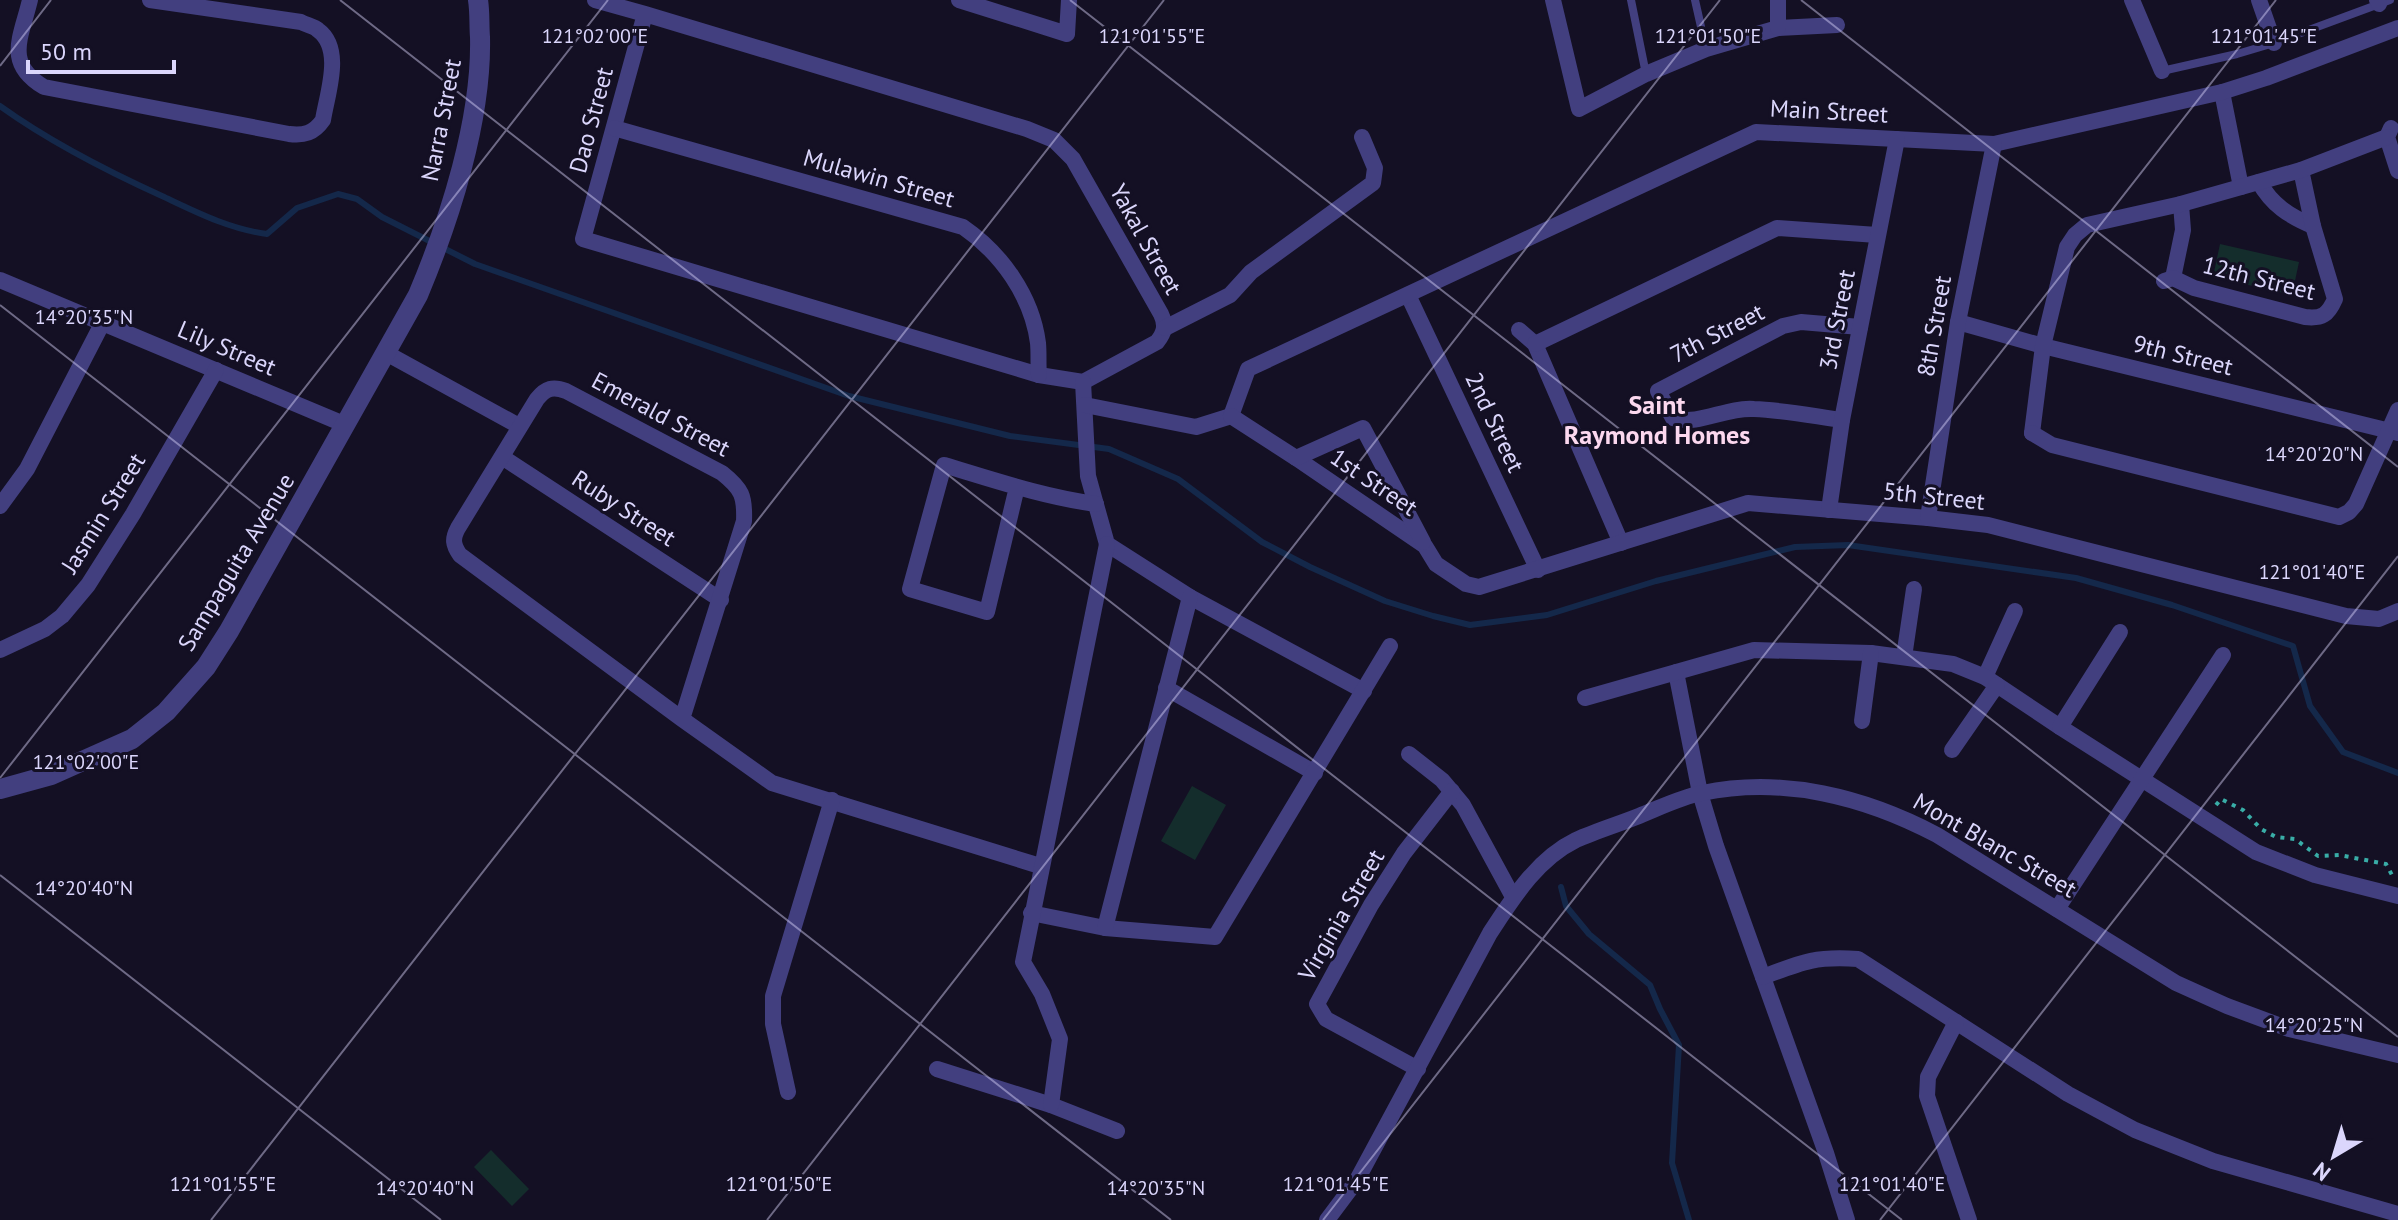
<svg xmlns="http://www.w3.org/2000/svg" width="2398" height="1220" viewBox="0 0 2398 1220" font-family="'PT Sans',sans-serif">
<rect width="100%" height="100%" fill="#141024"/>
<g fill="#142d2c">
<polygon points="2220,244 2299,262 2292,295 2213,277"/>
<polygon points="1192,786 1226,805 1195,860 1161,841"/>
<polygon points="491,1150 529,1189 512,1206 474,1167"/>
</g>
<g fill="none" stroke-linecap="round" stroke-linejoin="round">
<g stroke="#14284a" stroke-width="6">
<path d="M0,106c50,36 107,65 162,90 34,16 67,33 105,38l30,-26 41,-14 19,5 25,18 93,47 374,132 161,40 99,13 69,30 84,63 48,25 75,34 48,15 37,9 77,-10 109,-34 139,-34 53,-2 228,33 96,27 121,41 17,60 33,46 55,21"/>
<polyline points="1561,887 1566,906 1589,934 1650,985 1660,1009 1679,1045 1672,1163 1689,1220"/>
</g>
<polyline stroke="#39ada7" stroke-width="4" stroke-dasharray="4 6" stroke-linecap="butt" points="2216,805 2221,799 2243,810 2261,829 2276,837 2295,839 2318,856 2339,855 2386,864 2393,877"/>
<g stroke="#423f7f" stroke-width="8">
<polyline points="1631,0 1646,74"/>
<polyline points="1695,0 1706,49"/>
<polyline points="2162,71 2237,54 2274,43 2390,0"/>
</g>
<g stroke="#423f7f" stroke-width="16">
<path d="M30,0c-9,38 -26,63 14,87l245,47c15,2 25,-1 34,-14 4,-26 21,-71 -5,-90 -4,-4 -12,-5 -17,-8l-151,-22"/>
<path d="M595,0l50,14 382,115 27,11 19,19 88,155c5,11 4,18 -4,28l-74,40 -44,-7 -456,-136 62,-225"/>
<polyline points="959,0 1067,34 1069,0"/>
<polyline points="1553,0 1579,109 1646,74 1706,49 1778,28 1837,25"/>
<polyline points="2132,0 2162,71"/>
<polyline points="2259,0 2274,43"/>
<polyline points="2377,0 2379,4"/>
<polyline points="1778,28 1778,0"/>
<polyline points="2222,92 2241,187"/>
<path d="M614,128l349,99c38,26 69,69 75,116 1,10 0,21 1,32"/>
<polyline points="2391,128 2387,137 2398,171"/>
<path d="M2259,182c13,23 30,34 54,44"/>
<polyline points="2173,278 2183,230 2181,204"/>
<polyline points="0,280 346,425"/>
<path d="M2164,281l9,-3 21,10 111,29c17,2 23,-2 30,-18l-22,-73 -12,-56"/>
<polyline points="1408,295 1538,570"/>
<polyline points="1958,322 2043,346 2398,433"/>
<polyline points="1165,328 1230,295 1251,272 1373,183 1375,168 1362,137"/>
<polyline points="1519,330 1535,344 1621,543"/>
<polyline points="1535,344 1777,228 1877,235"/>
<polyline points="386,353 519,426"/>
<polyline points="1083,382 1088,476 1107,544 1190,597 1364,691"/>
<polyline points="1085,405 1196,427 1231,416"/>
<polyline points="1231,416 1248,369 1756,132 1994,144 2222,92 2266,78 2398,28"/>
<polyline points="1231,416 1296,458 1425,546 1436,564 1466,584 1479,587 1748,503 1928,518 1988,525 2346,616 2379,619 2398,611"/>
<path d="M1842,420c-29,-4 -59,-10 -88,-11 -29,-2 -54,17 -81,9l-15,-27 125,-65 18,-4 59,5"/>
<polyline points="2032,433 2043,346 2067,247 2075,235 2087,225 2181,204 2301,170 2387,137"/>
<polyline points="2032,433 2052,445 2339,517 2349,512 2356,504 2398,410"/>
<polyline points="502,457 721,600"/>
<polyline points="1296,458 1363,428 1423,542"/>
<path d="M1017,487l-30,125 -77,-23 34,-124c50,15 100,32 152,39"/>
<polyline points="0,506 27,469 103,322"/>
<polyline points="1829,510 1842,420 1897,139"/>
<polyline points="1928,518 1958,322 1994,144"/>
<polyline points="0,650 45,629 62,616 88,585 133,514 216,370"/>
<polyline points="1904,657 1914,589"/>
<polyline points="1676,672 1700,793 1716,846 1826,1153 1847,1220"/>
<polyline points="1985,677 2015,611"/>
<polyline points="1166,688 1315,773"/>
<polyline points="1585,698 1754,650 1871,653 1953,664 1985,677 2060,727 2256,852 2315,875 2398,896"/>
<path d="M682,719l62,-198c1,-25 -2,-32 -22,-48l-156,-82c-13,-5 -20,-3 -29,8l-79,129c-6,11 -5,17 2,27l222,164 90,64 268,83"/>
<polyline points="1862,721 1871,653"/>
<polyline points="2060,727 2120,632"/>
<polyline points="1952,750 1997,685"/>
<polyline points="1409,754 1442,780 1463,805 1513,897"/>
<polyline points="2057,909 2223,655"/>
<polyline points="1031,913 1105,928 1215,937 1390,646"/>
<polyline points="1105,928 1190,597"/>
<path d="M1763,977c39,-15 52,-21 95,-18l210,135 67,36 78,31 185,53"/>
<polyline points="1956,1022 1928,1077 1927,1096 1969,1220"/>
<polyline points="937,1069 1051,1105 1117,1131"/>
<polyline points="1418,1069 1326,1019 1317,1004 1371,905 1404,853 1452,791"/>
<polyline points="788,1092 773,1024 773,996 832,800"/>
<polyline points="1051,1105 1060,1039 1042,994 1023,962 1107,544"/>
<path d="M1327,1220l30,-40 133,-247c23,-35 47,-74 86,-93 20,-9 43,-16 63,-24 20,-8 42,-19 63,-23 81,-17 163,4 235,42l239,148 51,23 62,23 109,26"/>
</g>
<path stroke="#423f7f" stroke-width="20" d="M0,789l51,-14 81,-36 34,-27 40,-45 23,-36 189,-336c32,-76 64,-176 62,-258 -1,-12 0,-25 -2,-37"/>
</g>
<path fill="none" stroke="#dbd6fc" stroke-width="2" stroke-opacity="0.45" d="M340,0l1562,1220M1070,0l1328,1037M1801,0l597,467M0,66l51,-66M0,305l1171,915M0,778l608,-778M0,875l441,345M211,1220l953,-1220M767,1220l953,-1220M1323,1220l953,-1220M1880,1220l518,-664"/>
<g text-anchor="middle" dominant-baseline="central" stroke-width="6" stroke-linejoin="round" paint-order="stroke">
<g font-size="24" fill="#dbd6fc" stroke="#141024">
<text transform="translate(1829 111) rotate(3)">Main Street</text>
<text transform="translate(441 120) rotate(-79)">Narra Street</text>
<text transform="translate(591 120) rotate(-75)">Dao Street</text>
<text transform="translate(879 178) rotate(16)">Mulawin Street</text>
<text transform="translate(1146 239) rotate(61)">Yakal Street</text>
<text transform="translate(2259 278) rotate(14)">12th Street</text>
<text transform="translate(1837 320) rotate(-79)">3rd Street</text>
<text transform="translate(1934 326) rotate(-80)">8th Street</text>
<text transform="translate(1717 333) rotate(-27)">7th Street</text>
<text transform="translate(227 348) rotate(23)">Lily Street</text>
<text transform="translate(2183 355) rotate(14)">9th Street</text>
<text transform="translate(661 414) rotate(28)">Emerald Street</text>
<text transform="translate(1495 422) rotate(65)">2nd Street</text>
<text transform="translate(1374 482) rotate(34)">1st Street</text>
<text transform="translate(1934 496) rotate(6)">5th Street</text>
<text transform="translate(624 508) rotate(33)">Ruby Street</text>
<text transform="translate(103 513) rotate(-58)">Jasmin Street</text>
<text transform="translate(236 562) rotate(-59)">Sampaguita Avenue</text>
<text transform="translate(1995 845) rotate(30)">Mont Blanc Street</text>
<text transform="translate(1341 915) rotate(-60)">Virginia Street</text>
</g>
<g font-size="26" font-weight="bold" fill="#fcd8ef" stroke="#141024">
<text x="1657" y="404">Saint<tspan x="1657" dy="30">Raymond Homes</tspan></text>
</g>
</g>
<g font-size="20" text-anchor="middle" fill="#dbd6fc" stroke="#141024" stroke-width="6" stroke-linejoin="round" paint-order="stroke">
<text x="595" y="43">121°02'00"E</text>
<text x="1152" y="43">121°01'55"E</text>
<text x="1708" y="43">121°01'50"E</text>
<text x="2264" y="43">121°01'45"E</text>
<text x="84" y="324">14°20'35"N</text>
<text x="2314" y="461">14°20'20"N</text>
<text x="2312" y="579">121°01'40"E</text>
<text x="86" y="769">121°02'00"E</text>
<text x="84" y="895">14°20'40"N</text>
<text x="2314" y="1032">14°20'25"N</text>
<text x="223" y="1191">121°01'55"E</text>
<text x="779" y="1191">121°01'50"E</text>
<text x="1336" y="1191">121°01'45"E</text>
<text x="1892" y="1191">121°01'40"E</text>
<text x="425" y="1195">14°20'40"N</text>
<text x="1156" y="1195">14°20'35"N</text>
</g>
<g transform="translate(2334 1156) rotate(218)" stroke="#141024" stroke-width="6" paint-order="stroke">
<path d="M0-6L14 30L0 20L-14 30Z" fill="#dbd6fc"/>
<text y="-12" font-size="22" font-weight="bold" text-anchor="middle" fill="#dbd6fc">N</text>
</g>
<path d="M28 60v12h146v-12" fill="none" stroke="#dbd6fc" stroke-width="4"/>
<text x="40" y="60" font-size="24" fill="#dbd6fc" stroke="#141024" stroke-width="6" paint-order="stroke">50 m</text>
</svg>
